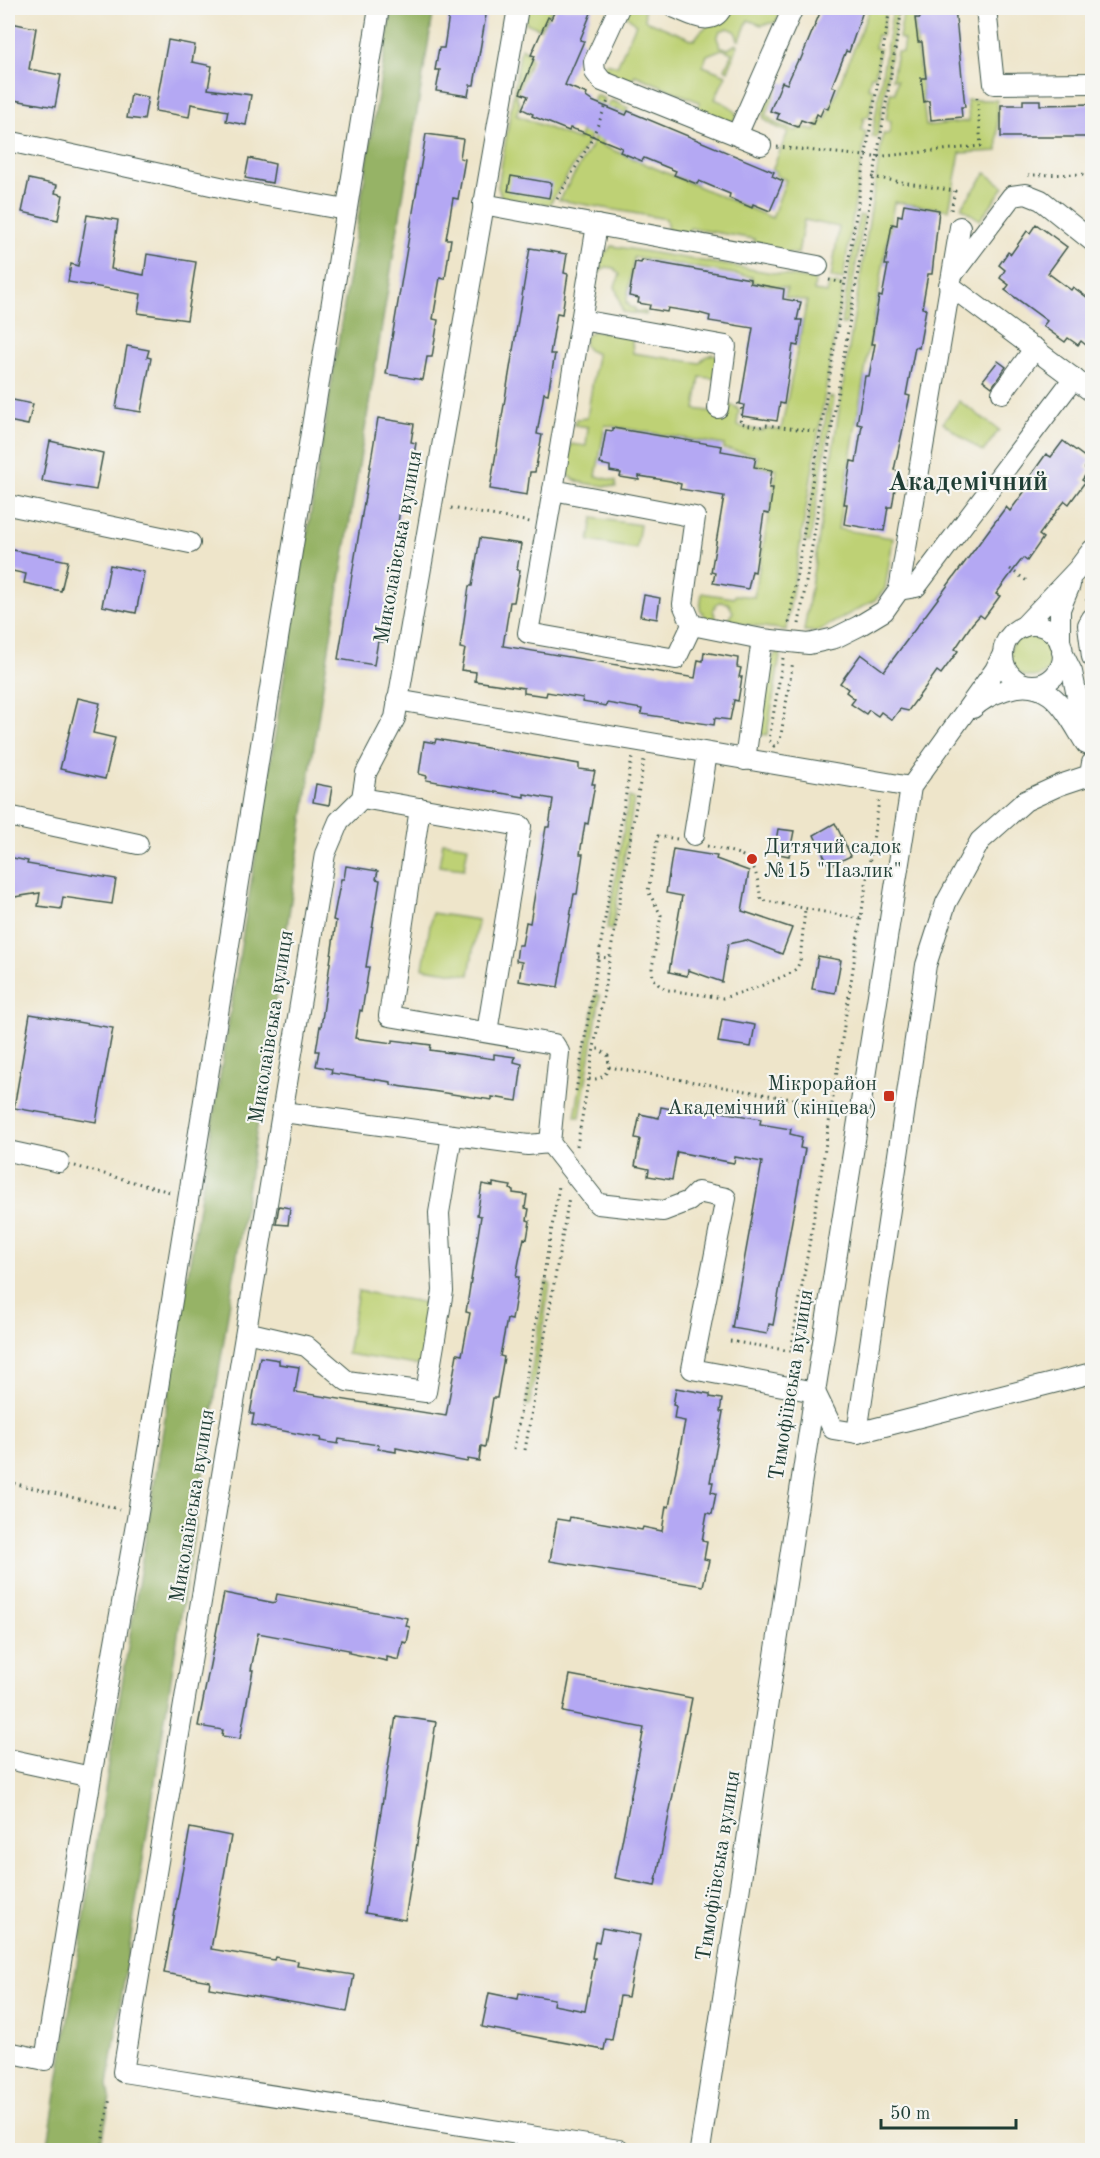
<svg xmlns="http://www.w3.org/2000/svg" width="1100" height="2158" viewBox="0 0 1100 2158" font-family="'Old Standard TT',serif">
<rect width="100%" height="100%" fill="#f6f6f2"/>
<filter id="ink" filterUnits="userSpaceOnUse"><feTurbulence type="fractalNoise" baseFrequency=".0167" numOctaves="2"/><feDisplacementMap in="SourceGraphic" scale="12" xChannelSelector="R" yChannelSelector="G"/><feConvolveMatrix kernelMatrix="1 2 1 2 8 2 1 2 1" color-interpolation-filters="sRGB"/></filter>
<filter id="wash" filterUnits="userSpaceOnUse"><feTurbulence type="fractalNoise" baseFrequency=".008" numOctaves="4" result="noise"/><feDisplacementMap in="SourceGraphic" scale="24" xChannelSelector="R" yChannelSelector="G"/><feGaussianBlur stdDeviation="1.35" result="paint"/><feColorMatrix in="noise" values="0 0 0 0 0 0 0 0 0 0 0 0 0 0 0 0 0 1.4 0 .05"/><feComposite in="paint" operator="in"/></filter>
<g filter="url(#wash)">
<rect width="100%" height="100%" fill="#eee5ca"/>
<g fill="#bed175" stroke="#6e8754" stroke-width="1.5">
<polygon points="527,8 553,8 540,29 526,23 525,20"/>
<path d="M627,8h17l1,12 49,20 7,-9 30,-23h51l-5,14 -16,3 -13,-5 -8,20h-2l-3,-9 -7,-3 -8,3 -3,7 3,8 8,3 8,-5 2,1 -10,26 -3,-2 7,-16 -10,-4 -15,6 -4,11 23,9 -11,24c8,4 19,7 22,17l-7,10 -32,-15 1,-9 -64,-27 -5,8 -26,-6 -1,-11 4,-3 10,3 19,-42 -9,-8z"/>
<path d="M870,8h17l-5,28 -5,-1 -2,13 5,1 -5,27h-4l-3,12 6,2 -5,27h-5l-3,13 5,2 -23,148 -12,-2 8,-51 -35,-7 -6,34 -41,-6 -3,-9 -64,-11 -3,5 -19,-2 -2,-12 -107,-19 31,-52 19,-46 4,-1 15,7 -2,5 -10,-4 -15,36 171,73 14,-38 -11,-5 2,-3 -5,-2 16,-38c-34,-13 -28,-17 -16,-48l5,3 -11,28 9,8 20,8 8,-4 12,4 5,-11 5,1z"/>
<polygon points="893,8 898,8 877,138 872,137"/>
<polygon points="904,8 913,8 926,126 969,121 967,100 997,100 998,151 960,153 949,210 894,202 838,529 893,538 885,589 875,600 816,632 804,631 883,134 889,134 891,121 886,120 890,93 895,93 897,80 892,79 897,52 902,52 904,40 899,38"/>
<polygon points="521,48 528,52 531,60 516,96 520,105 516,115 578,140 596,95 605,99 586,146 549,205 502,198 498,187"/>
<polygon points="986,173 1004,187 980,220 961,207"/>
<polygon points="859,215 864,216 846,324 841,324"/>
<path d="M612,246l203,34 -1,11 13,2 2,-10 14,2 -57,345 -60,-8 7,-10 -5,-9 -9,-1 -6,7 3,11 -10,-2 -6,-9 2,-16 32,5 1,-3 19,2 23,-128 -21,-3 2,-11 -34,-6v-4l-119,-20 -9,51 20,5v6c-14,-2 -50,-1 -49,-19 0,-8 3,-16 4,-24l15,2 2,-19 -14,-2 2,-6 11,-1 10,-64 -9,-4 -4,-5c1,-8 2,-11 10,-14l34,5 4,4 1,13 67,10 5,-6 7,-3 6,2v23l-18,-2 -5,32 33,5 2,-9 6,2 3,4 -2,15 25,5 4,-3 15,2 26,-129 -22,-4 2,-9 -35,-6v-5l-118,-20 -8,47h3v3l6,1v3l11,1v3l-23,-3 -8,-26 5,-11 -6,-7 -8,-1 -6,5 3,-17z"/>
<polygon points="829,397 834,398 810,542 805,541"/>
<polygon points="959,401 999,430 983,452 943,423"/>
<polygon points="593,518 640,525 636,549 589,541"/>
<circle cx="1032" cy="655" r="22"/>
<polygon points="781,650 767,735 759,734 771,660 776,653"/>
<polygon points="629,797 634,799 612,930 607,929"/>
<polygon points="443,842 468,846 464,869 439,866"/>
<polygon points="432,913 478,920 469,975 423,968"/>
<polygon points="596,994 600,996 580,1117 575,1117"/>
<polygon points="546,1282 550,1284 530,1405 526,1405"/>
<polygon points="358,1291 433,1304 422,1366 347,1354"/>
</g>
<polygon fill="#96b366" stroke="#5a784d" stroke-width="1.5" points="392,8 434,8 324,679 260,1108 108,2084 110,2097 101,2150 47,2150"/>
<g id="blocks">
<g fill="#b4a8f3">
<polygon points="450,8 482,8 481,14 486,15 474,85 470,85 468,96 436,91 440,70 435,70 439,48 444,48"/>
<polygon points="556,8 593,8 580,40 584,41 565,85 587,94 586,97 592,101 626,115 628,111 774,172 772,176 783,181 770,211 753,204 752,208 729,198 730,194 699,181 697,184 674,175 676,171 644,158 642,161 620,152 622,148 580,131 570,128 569,131 532,116 533,114 522,109 528,96 520,93 535,56 531,55 548,17 551,19"/>
<polygon points="822,8 864,8 849,52 846,51 832,86 836,88 828,109 824,107 820,116 817,114 813,124 801,120 798,127 777,119 779,114 770,111 782,82 787,84 798,60 800,61"/>
<polygon points="919,8 955,8 965,107 961,107 962,117 931,120 929,101 924,102 921,78 926,78 922,42 918,42 915,18 920,18"/>
<polygon points="11,23 36,28 29,69 61,75 55,107 8,99 8,42"/>
<polygon points="168,40 195,45 192,62 212,66 208,89 251,95 246,125 226,121 228,111 191,104 189,117 155,111"/>
<polygon points="131,94 148,97 144,120 127,118"/>
<polygon points="1023,100 1040,100 1040,105 1092,104 1092,137 1001,137 1001,105 1023,105"/>
<polygon points="426,134 463,139 460,158 465,159 458,199 453,198 446,239 451,239 445,279 440,278 433,319 438,320 432,357 427,357 423,380 386,374"/>
<polygon points="249,158 275,164 272,183 245,178"/>
<polygon points="511,176 552,183 549,198 508,191"/>
<polygon points="29,179 57,185 55,193 63,195 58,220 22,212"/>
<polygon points="904,204 939,210 932,274 928,274 922,308 926,309 919,348 915,347 906,395 910,396 894,470 898,471 892,507 888,507 884,531 844,524 847,504 844,504 851,461 856,462 862,425 857,424 865,376 869,376 875,344 871,344 879,296 882,297 888,265 885,265 892,224 897,225 898,215 902,216"/>
<polygon points="87,215 118,220 111,269 144,275 147,254 196,262 187,320 138,313 141,294 68,282 71,264 78,266"/>
<polygon points="1036,224 1067,247 1048,273 1071,290 1073,287 1092,301 1092,350 1081,341 1078,345 1068,338 1065,342 1043,326 1047,321 1005,290 1009,285 1000,278 1005,270 999,265 1008,252 1011,254 1027,231 1030,233"/>
<polygon points="530,248 567,254 564,273 568,274 562,314 557,313 550,354 555,354 548,394 544,393 537,434 542,435 535,472 530,472 527,495 490,489"/>
<polygon points="642,260 750,279 750,283 784,289 783,299 801,302 797,320 802,320 798,346 793,345 784,404 780,403 777,421 742,416 744,405 740,404 753,328 709,321 710,316 699,313 668,308 667,312 649,309 650,305 638,303 639,298 629,296 635,262 641,263"/>
<polygon points="127,346 149,350 147,357 151,358 141,412 116,408"/>
<polygon points="998,361 1006,367 992,387 983,380"/>
<polygon points="8,399 33,404 28,425 8,421"/>
<polygon points="378,418 414,424 411,442 416,443 409,483 404,482 398,523 403,524 396,563 391,563 385,604 389,605 383,642 378,641 374,665 338,659"/>
<polygon points="613,428 722,446 721,451 756,457 754,467 772,470 769,488 773,488 769,514 764,513 755,572 752,571 748,589 713,583 715,573 711,572 724,496 680,489 681,484 670,481 639,476 639,480 620,477 621,473 610,471 610,466 600,464 606,430 613,431"/>
<polygon points="50,441 103,453 96,490 42,481"/>
<polygon points="1063,441 1090,461 1085,468 1089,470 1082,480 1085,482 1069,504 1065,501 1056,512 1039,535 1043,538 1027,561 1023,558 1016,567 996,594 1000,596 984,618 980,615 972,624 955,649 958,651 941,674 937,671 908,711 900,709 892,720 881,712 878,716 869,710 866,714 851,704 855,699 846,692 848,689 840,683 861,654 884,671 1006,507 1010,511 1027,488 1024,485 1046,454 1051,457"/>
<polygon points="480,538 521,544 517,570 520,570 514,602 510,602 503,646 695,678 698,660 703,661 704,652 738,658 737,667 741,668 739,677 742,677 738,701 734,700 730,720 715,718 714,725 641,714 642,709 607,703 606,706 582,702 583,698 547,692 546,696 524,693 524,688 475,681 476,672 461,670 465,649 460,648 469,586 472,586"/>
<polygon points="8,549 68,561 61,591 24,583 26,574 8,570"/>
<polygon points="110,565 144,572 136,613 102,606"/>
<polygon points="644,595 660,598 657,619 640,616"/>
<polygon points="78,698 100,703 93,733 115,738 105,779 60,769"/>
<polygon points="436,739 579,764 579,769 595,771 592,784 595,784 588,824 585,823 580,854 583,854 577,894 574,894 558,987 519,981 522,962 516,961 518,945 522,945 526,922 530,923 546,827 549,827 553,799 524,794 524,797 426,780 427,776 419,774 424,741 435,743"/>
<polygon points="316,784 332,787 329,805 313,802"/>
<polygon points="835,823 851,856 829,866 814,835"/>
<polygon points="778,829 794,831 789,856 774,853"/>
<polygon points="673,849 717,856 716,859 749,871 742,911 792,928 782,954 746,940 728,944 722,982 688,970 687,976 669,972 682,896 666,893"/>
<polygon points="8,857 28,861 27,864 116,879 112,904 63,897 61,909 38,906 40,893 8,898"/>
<polygon points="346,866 378,871 376,879 380,880 366,967 369,967 362,1011 360,1010 355,1038 393,1043 393,1040 431,1045 430,1050 494,1059 494,1054 515,1057 514,1062 522,1064 517,1101 492,1097 492,1100 391,1085 391,1082 331,1073 332,1069 316,1066 319,1051 316,1051 320,1026 321,1027 336,921 333,920 341,879 344,879"/>
<polygon points="818,956 841,960 835,993 812,989"/>
<polygon points="30,1014 113,1028 96,1122 14,1108"/>
<polygon points="722,1019 755,1025 751,1047 718,1042"/>
<polygon points="661,1107 693,1113 694,1107 761,1119 760,1124 791,1129 790,1134 802,1137 800,1148 805,1149 773,1325 769,1324 767,1334 732,1328 762,1162 735,1157 734,1163 677,1152 672,1180 648,1176 649,1169 635,1166 640,1139 635,1138 640,1114 659,1118"/>
<polygon points="493,1183 511,1186 510,1189 513,1190 513,1193 527,1195 525,1208 529,1209 527,1220 530,1221 527,1239 524,1238 519,1261 516,1277 519,1277 512,1320 507,1319 500,1356 504,1357 497,1398 493,1398 485,1447 481,1446 479,1461 468,1459 467,1462 396,1448 396,1452 378,1449 379,1445 339,1439 338,1444 320,1441 321,1438 252,1425 254,1414 250,1414 260,1357 279,1360 279,1364 299,1367 295,1392 446,1416 457,1354 462,1355 470,1313 466,1312 481,1216 477,1215 482,1184 493,1186"/>
<polygon points="279,1206 290,1208 288,1225 276,1224"/>
<polygon points="676,1388 710,1394 710,1397 722,1399 720,1412 723,1412 710,1482 713,1482 711,1492 716,1493 712,1514 707,1513 702,1541 707,1542 704,1559 709,1560 703,1586 550,1561 557,1519 569,1521 570,1517 642,1530 643,1527 662,1531 666,1506 669,1507 685,1421 674,1419 676,1406 673,1405"/>
<polygon points="224,1593 275,1603 277,1594 408,1618 406,1626 410,1627 407,1643 403,1642 399,1660 387,1657 387,1661 349,1653 349,1650 258,1633 251,1670 253,1670 240,1739 222,1736 223,1730 198,1726"/>
<polygon points="570,1675 692,1698 655,1886 615,1878 644,1728 563,1712"/>
<polygon points="396,1716 436,1722 405,1920 365,1913"/>
<polygon points="190,1828 231,1836 211,1949 274,1960 275,1957 298,1961 297,1966 354,1975 347,2012 209,1988 210,1981 164,1973"/>
<polygon points="602,1928 640,1935 628,1997 620,1996 612,2040 606,2039 604,2050 482,2027 489,1993 518,1999 519,1993 554,1999 553,2005 585,2011 595,1958 592,1958 595,1941 599,1942"/>
</g>
</g>
</g>
<g filter="url(#ink)">
<use href="#blocks" fill-opacity="0" stroke="#3e564a" stroke-width="1.5"/>
<g fill="none" stroke-linecap="round" stroke-linejoin="round">
<g stroke="#3e564a" stroke-width="22">
<g id="minor">
<polyline points="518,8 395,718 366,773 362,798 339,821 325,854 123,2072 619,2150"/>
<polyline points="619,8 594,62 595,72 602,81 761,145"/>
<path d="M675,8c16,6 36,20 47,0"/>
<polyline points="986,8 994,84 1092,83"/>
<polyline points="737,135 793,8"/>
<polyline points="8,141 234,190 346,210"/>
<polyline points="483,204 818,266"/>
<polyline points="597,225 553,490 695,517 683,604 692,625 762,639 809,644 835,638 859,626 884,611 899,590 960,227"/>
<polyline points="953,274 1012,196 1026,194 1041,200 1092,241"/>
<polyline points="949,285 1092,392"/>
<polyline points="581,320 726,346 718,408"/>
<polyline points="1002,393 1035,348"/>
<polyline points="553,490 528,633 676,659 692,625"/>
<polyline points="8,505 190,543"/>
<polyline points="899,590 916,587 1074,378"/>
<polyline points="1092,618 1088,625 1092,657"/>
<circle cx="1033" cy="655" r="30"/>
<polyline points="1023,627 1077,570 1092,550"/>
<polyline points="1060,643 1060,609 1070,585"/>
<polyline points="1062,652 1072,672 1085,735"/>
<polyline points="397,700 911,787"/>
<path d="M973,708c9,-9 20,-14 32,-18 45,-16 61,22 81,54"/>
<polyline points="745,760 762,639"/>
<polyline points="362,798 521,826 487,1032"/>
<polyline points="420,808 389,1016 554,1044 559,1052 550,1143 598,1204 663,1211 689,1201 698,1192 726,1198 692,1369 815,1392"/>
<polyline points="8,816 138,844"/>
<polyline points="694,835 707,753"/>
<polyline points="283,1112 528,1145 550,1143"/>
<polyline points="8,1151 59,1162"/>
<polyline points="246,1332 306,1346 347,1381 426,1392 443,1291 439,1213 452,1135"/>
<polyline points="815,1392 833,1429 857,1433 1092,1373"/>
<polyline points="857,1433 926,965 946,903 980,841 1025,801 1060,785 1090,775 1092,763"/>
<polyline points="8,1759 91,1777"/>
<polyline points="8,2052 45,2060 91,1777 137,1519 379,8"/>
<polyline points="700,2150 815,1392 911,787 995,670 1003,654"/>
</g>
</g>
<g stroke="#3e564a" stroke-width="3" stroke-dasharray="1.5 4.5" stroke-linecap="butt">
<polyline points="777,147 875,157 981,146 977,97 979,95"/>
<polyline points="1028,175 1092,174"/>
<polyline points="872,177 955,191 951,210"/>
<polyline points="557,199 590,143 608,101"/>
<polyline points="829,280 845,283"/>
<polyline points="738,403 742,410 740,423 760,427 766,425 820,432"/>
<polyline points="451,508 530,522"/>
<polyline points="1010,569 1027,581"/>
<polyline points="1086,601 1092,593"/>
<polyline points="789,623 890,8"/>
<polyline points="799,624 902,8"/>
<polyline points="783,658 769,740 774,746 780,741 793,661"/>
<polyline points="677,839 658,836 648,891 661,915 652,968 653,978 659,985 668,990 723,998 756,988 791,973 797,968 800,961 805,909"/>
<path d="M707,846c44,10 47,8 54,54l100,19"/>
<polyline points="598,957 610,958"/>
<polyline points="609,1067 832,1106"/>
<path d="M589,1079c10,1 16,-2 20,-12l-1,-11 -9,-7h-5"/>
<polyline points="576,1091 632,758"/>
<polyline points="577,1146 644,760"/>
<polyline points="75,1166 170,1192"/>
<polyline points="730,1341 791,1351 820,1181 879,801"/>
<polyline points="514,1449 559,1186"/>
<polyline points="525,1450 569,1197"/>
<polyline points="8,1482 112,1507 119,1510"/>
<polyline points="101,2150 110,2097"/>
</g>
<use href="#minor" stroke="#fff" stroke-width="20"/>
</g>
</g>
<g fill="#c8321e" stroke="#f6f6f2" stroke-width="2">
<circle cx="752" cy="859" r="6"/>
<rect x="883" y="1090" width="12" height="12" rx="3"/>
</g>
<g text-anchor="middle" dominant-baseline="central" stroke-width="4.5" stroke-linejoin="round" paint-order="stroke">
<g font-size="21" fill="#1f3d34" stroke="#f6f6f2">
<text transform="translate(399 547) rotate(-80)">Миколаївська вулиця</text>
<text transform="translate(272 1027) rotate(-81)">Миколаївська вулиця</text>
<text transform="translate(792 1385) rotate(-81)">Тимофіївська вулиця</text>
<text transform="translate(193 1506) rotate(-81)">Миколаївська вулиця</text>
<text transform="translate(719 1866) rotate(-81)">Тимофіївська вулиця</text>
</g>
<g font-size="21" fill="#1f3d34" stroke="#f6f6f2" text-anchor="start">
<text x="764" y="847">Дитячий садок<tspan x="764" dy="24">№15 "Пазлик"</tspan></text>
<text x="877" y="1084" text-anchor="end">Мікрорайон<tspan x="877" dy="24">Академічний (кінцева)</tspan></text>
</g>
<g font-size="27" font-weight="bold" fill="#1f3d34" stroke="#f6f6f2">
<text x="968" y="482">Академічний</text>
</g>
</g>
<rect width="1100" height="2158" fill="none" stroke="#f6f6f2" stroke-width="30"/>
<path d="M881 2119v9h135v-9" fill="none" stroke="#1f3d34" stroke-width="3"/>
<text x="890" y="2119" font-size="18" fill="#1f3d34" stroke="#f6f6f2" stroke-width="4.5" paint-order="stroke">50 m</text>
</svg>
